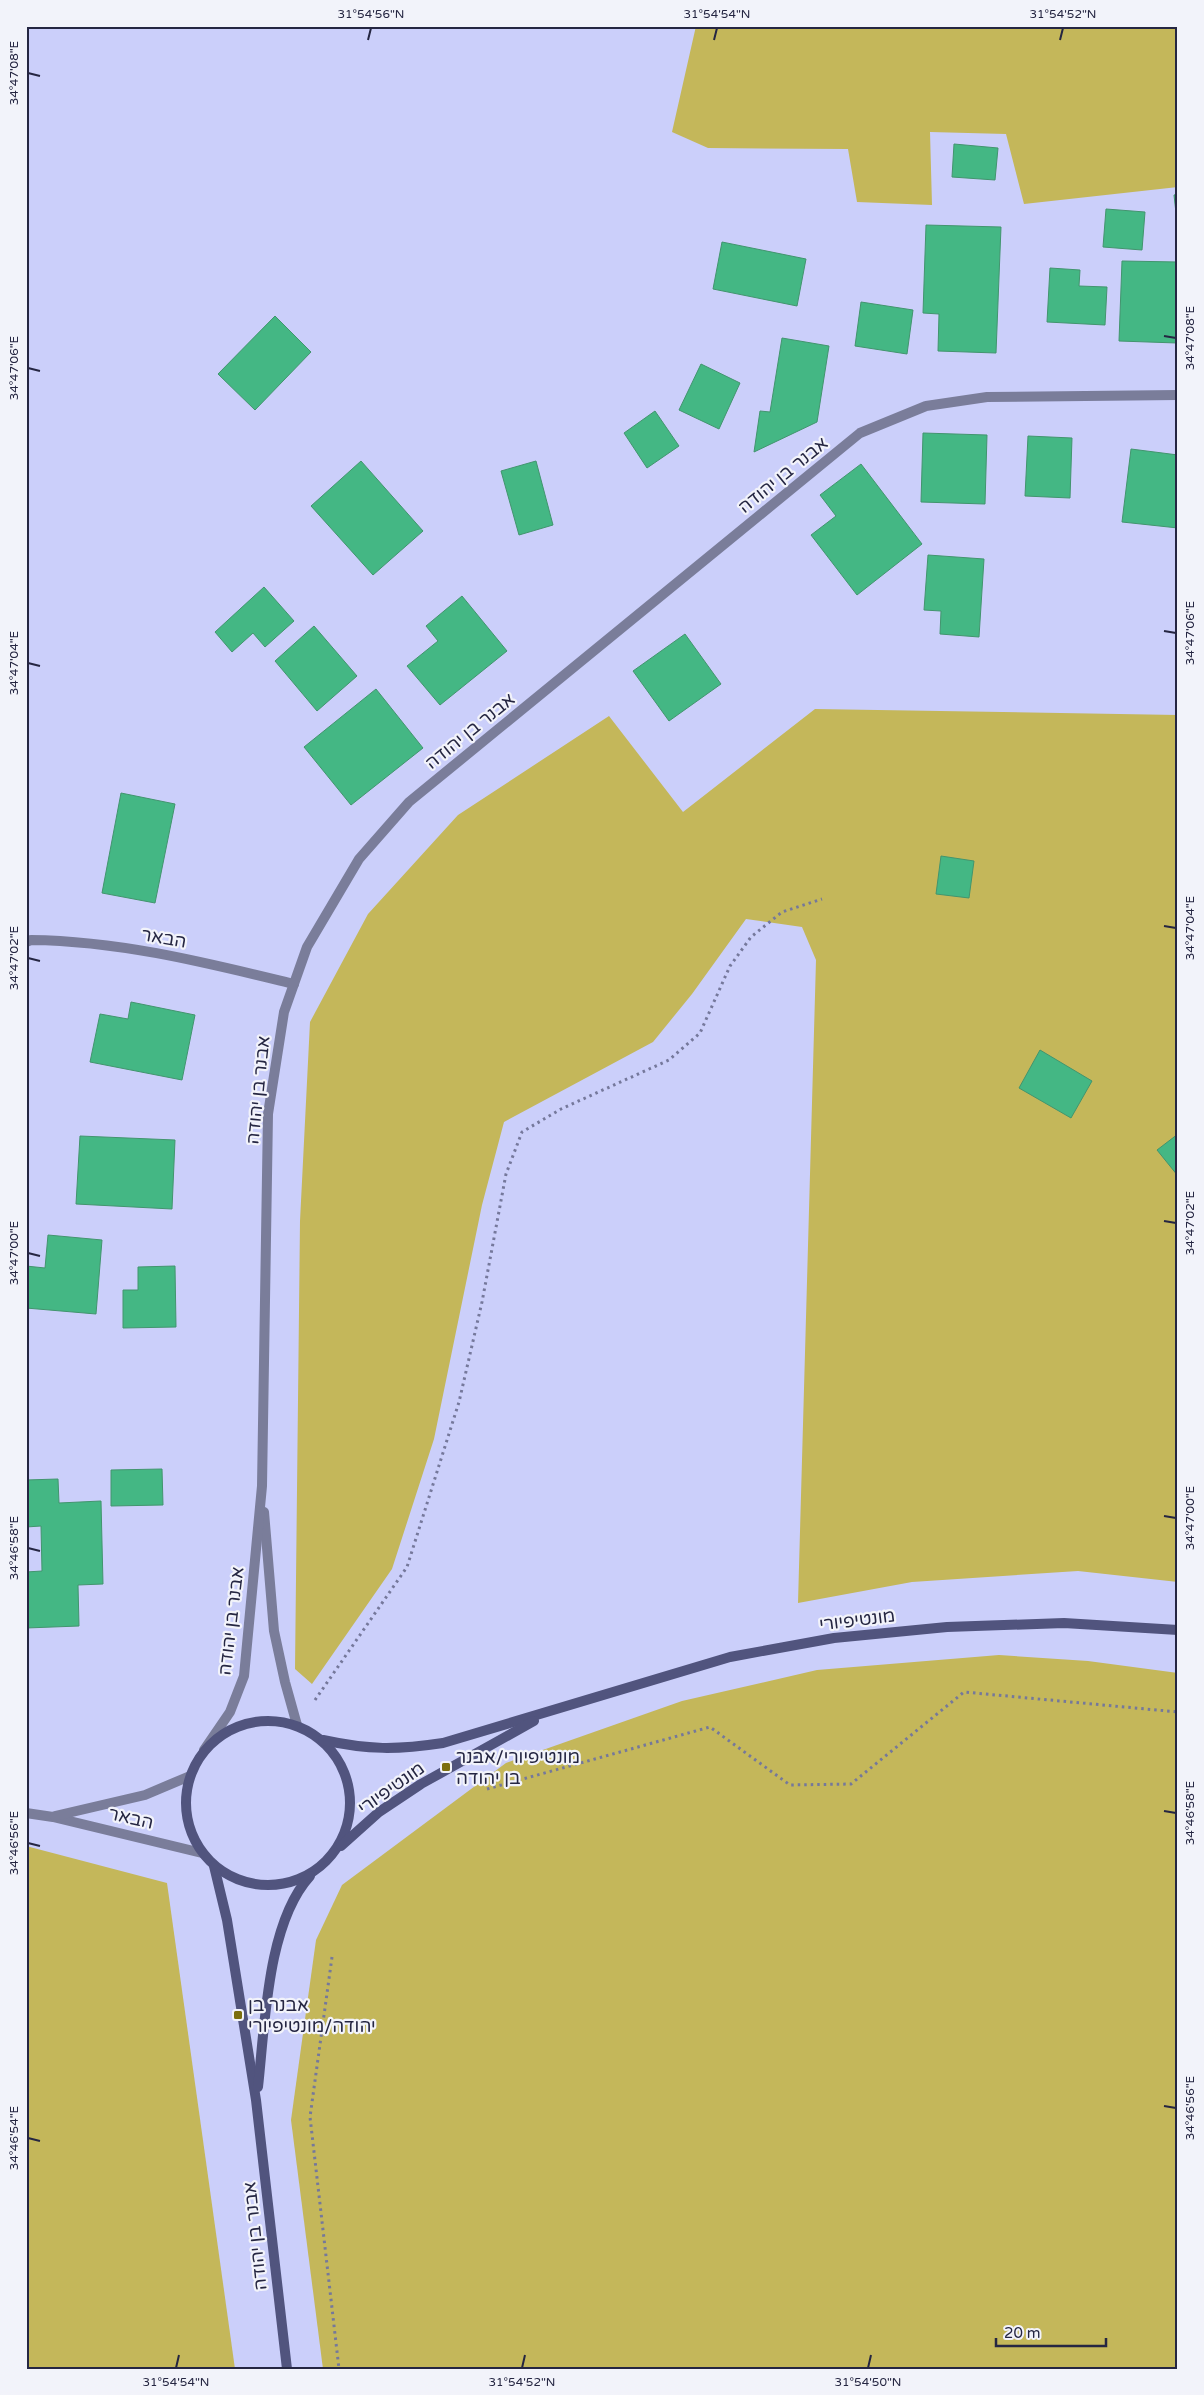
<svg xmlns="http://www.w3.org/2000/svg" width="1204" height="2395" viewBox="0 0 1204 2395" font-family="'Varela Round','Noto Sans Hebrew',sans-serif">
<rect width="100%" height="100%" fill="#cbcffa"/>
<g fill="#c4b75a">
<polygon points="696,26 1178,26 1178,187 1024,204 1006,134 930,132 932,205 857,202 848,149 708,148 672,132"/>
<polygon points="815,709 1178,715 1178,1582 1078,1571 912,1582 798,1603 816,960 802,927 746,919 692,994 653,1042 504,1122 482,1205 434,1439 392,1569 312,1684 295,1669 300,1221 310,1022 368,914 458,815 609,716 683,812"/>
<polygon points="999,1655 1088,1661 1178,1673 1178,2369 323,2369 291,2120 316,1940 342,1885 506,1763 682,1701 817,1670"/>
<polygon points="26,1846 167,1883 235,2369 26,2369"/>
</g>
<g fill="#44b784" stroke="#42956e">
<polygon points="954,144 998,148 995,180 952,177"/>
<polygon points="1178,194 1178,231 1174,195"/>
<polygon points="1106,209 1145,212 1142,250 1103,247"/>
<polygon points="926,225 1001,227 996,353 938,351 939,314 923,313"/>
<polygon points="722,242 806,259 797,306 713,289"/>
<polygon points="1122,261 1178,262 1177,343 1119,341"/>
<polygon points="1050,268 1080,270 1079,286 1107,287 1105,325 1047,322"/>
<polygon points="861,302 913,310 907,354 855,346"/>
<polygon points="275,316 311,352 255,410 218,374"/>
<polygon points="782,338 829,346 817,422 754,452 760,411 770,412"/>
<polygon points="701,364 740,383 719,429 679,410"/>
<polygon points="655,411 679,446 647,468 624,433"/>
<polygon points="923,433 987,435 985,504 921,502"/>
<polygon points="1028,436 1072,438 1070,498 1025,496"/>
<polygon points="1131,449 1178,455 1178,528 1122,522"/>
<polygon points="361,461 423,531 373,575 311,506"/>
<polygon points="536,461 553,525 519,535 501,471"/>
<polygon points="861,464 922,544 857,595 811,535 836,516 820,495"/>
<polygon points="928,555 984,559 979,637 940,634 941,611 924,610"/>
<polygon points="264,587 294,621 265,647 253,633 232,652 215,632"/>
<polygon points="462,596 507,651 440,705 407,666 438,641 426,626"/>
<polygon points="314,626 357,676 317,711 275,661"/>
<polygon points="685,634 721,684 669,721 633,671"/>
<polygon points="376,689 423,748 351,805 304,747"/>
<polygon points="121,793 175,804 155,903 102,893"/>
<polygon points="941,856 974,861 969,898 936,894"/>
<polygon points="131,1002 195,1015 182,1080 90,1062 100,1014 128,1019"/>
<polygon points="1040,1050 1092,1081 1071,1118 1019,1088"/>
<polygon points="1178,1134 1178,1176 1157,1150"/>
<polygon points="80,1136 175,1140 172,1209 76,1204"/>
<polygon points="48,1235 102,1240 96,1314 26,1308 26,1266 45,1268"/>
<polygon points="175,1266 176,1327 123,1328 123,1290 138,1290 138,1267"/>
<polygon points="162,1469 163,1505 111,1506 111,1470"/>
<polygon points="58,1479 59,1503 101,1501 103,1584 78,1585 79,1626 26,1628 26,1572 42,1571 41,1526 26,1527 26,1480"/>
</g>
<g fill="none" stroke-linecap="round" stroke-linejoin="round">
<g stroke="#75789b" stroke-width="3" stroke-dasharray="2.5 4" stroke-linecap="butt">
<polyline points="315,1700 407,1567 459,1402 482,1302 506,1174 522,1132 561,1109 669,1060 700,1033 730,966 751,937 782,912 822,899"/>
<polyline points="487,1789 710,1727 790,1785 851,1784 964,1692 1178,1712"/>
<polyline points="332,1957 310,2117 339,2369"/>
</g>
<g stroke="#7a7d9a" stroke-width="10">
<path d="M26,942l5,-2c90,1 176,23 263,44"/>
<polyline points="264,1512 274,1631 285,1682 297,1725"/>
<polyline points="204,1750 230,1712 244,1676 262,1486 268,1114 284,1012 307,947 359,859 409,802 860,433 926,406 987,397 1178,395"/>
<polyline points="26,1813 53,1817 202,1853"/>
<polyline points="55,1816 145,1795 190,1776"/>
</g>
<g stroke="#51547e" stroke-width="10">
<circle cx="268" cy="1803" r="82"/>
<path d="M323,1740c46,10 73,10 120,3l287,-86 104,-19 113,-11 117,-4 114,7"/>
<polyline points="341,1846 379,1812 421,1784 534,1721"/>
<polyline points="214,1866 227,1920 256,2100 287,2369"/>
<path d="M258,2087c7,-62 9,-164 52,-211"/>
</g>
</g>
<path fill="none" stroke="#252642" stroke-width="2" d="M368,40l3,-12M714,40l3,-12M1060,40l3,-12M28,73l12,3M1164,336l12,2M28,368l12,3M1164,631l12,2M28,663l12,3M1164,926l12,2M28,958l12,3M1164,1221l12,2M28,1253l12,3M1164,1516l12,2M28,1548l12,3M1164,1811l12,2M28,1843l12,3M1164,2106l12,2M28,2138l12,3M176,2368l3,-13M522,2368l3,-13M868,2368l3,-13"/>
<g fill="#7c6f0e" stroke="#f2f3fa" stroke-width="2">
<rect x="441" y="1762" width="10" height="10" rx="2.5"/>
<rect x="233" y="2010" width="10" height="10" rx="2.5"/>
</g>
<g text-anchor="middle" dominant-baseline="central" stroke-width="4.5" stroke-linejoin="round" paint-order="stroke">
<g font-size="18" fill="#252642" stroke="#f2f3fa">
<text transform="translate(783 475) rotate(-39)">אבנר בן יהודה</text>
<text transform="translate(470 731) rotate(-39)">אבנר בן יהודה</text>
<text transform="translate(164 938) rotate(10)">הבאר</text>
<text transform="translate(258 1090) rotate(-84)">אבנר בן יהודה</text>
<text transform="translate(857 1620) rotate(-7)">מונטיפיורי</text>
<text transform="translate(231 1621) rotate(-83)">אבנר בן יהודה</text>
<text transform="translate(391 1788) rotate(-35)">מונטיפיורי</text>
<text transform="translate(131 1818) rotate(13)">הבאר</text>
<text transform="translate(255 2236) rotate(-96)">אבנר בן יהודה</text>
</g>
<g font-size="18" fill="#252642" stroke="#f2f3fa" text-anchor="start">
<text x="456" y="1757">מונטיפיורי/אבנר<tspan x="456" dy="21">בן יהודה</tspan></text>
<text x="248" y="2005">אבנר בן<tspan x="248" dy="21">יהודה/מונטיפיורי</tspan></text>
</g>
</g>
<rect width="1204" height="2395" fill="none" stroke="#f2f3fa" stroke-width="55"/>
<path d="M996 2338v8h110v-8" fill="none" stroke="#252642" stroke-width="2.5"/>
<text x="1004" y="2338" font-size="15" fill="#252642" stroke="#f2f3fa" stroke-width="4" paint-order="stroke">20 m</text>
<rect x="28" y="28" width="1148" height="2340" fill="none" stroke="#252642" stroke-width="2"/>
<g font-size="12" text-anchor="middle" fill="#252642">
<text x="371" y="18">31°54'56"N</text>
<text x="717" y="18">31°54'54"N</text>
<text x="1063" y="18">31°54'52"N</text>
<text transform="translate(14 73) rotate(-90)" y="4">34°47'08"E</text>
<text transform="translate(1190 338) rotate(-90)" y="4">34°47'08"E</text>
<text transform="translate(14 368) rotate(-90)" y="4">34°47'06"E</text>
<text transform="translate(1190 633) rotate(-90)" y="4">34°47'06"E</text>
<text transform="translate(14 663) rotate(-90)" y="4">34°47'04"E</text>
<text transform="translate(1190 928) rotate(-90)" y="4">34°47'04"E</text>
<text transform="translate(14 958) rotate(-90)" y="4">34°47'02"E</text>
<text transform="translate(1190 1223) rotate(-90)" y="4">34°47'02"E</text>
<text transform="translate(14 1253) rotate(-90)" y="4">34°47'00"E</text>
<text transform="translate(1190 1518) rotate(-90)" y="4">34°47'00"E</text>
<text transform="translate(14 1548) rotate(-90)" y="4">34°46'58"E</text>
<text transform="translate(1190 1813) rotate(-90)" y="4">34°46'58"E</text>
<text transform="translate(14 1843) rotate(-90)" y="4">34°46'56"E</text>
<text transform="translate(1190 2108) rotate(-90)" y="4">34°46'56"E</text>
<text transform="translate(14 2138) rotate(-90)" y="4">34°46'54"E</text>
<text x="176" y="2386">31°54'54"N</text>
<text x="522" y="2386">31°54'52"N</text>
<text x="868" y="2386">31°54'50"N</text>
</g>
</svg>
